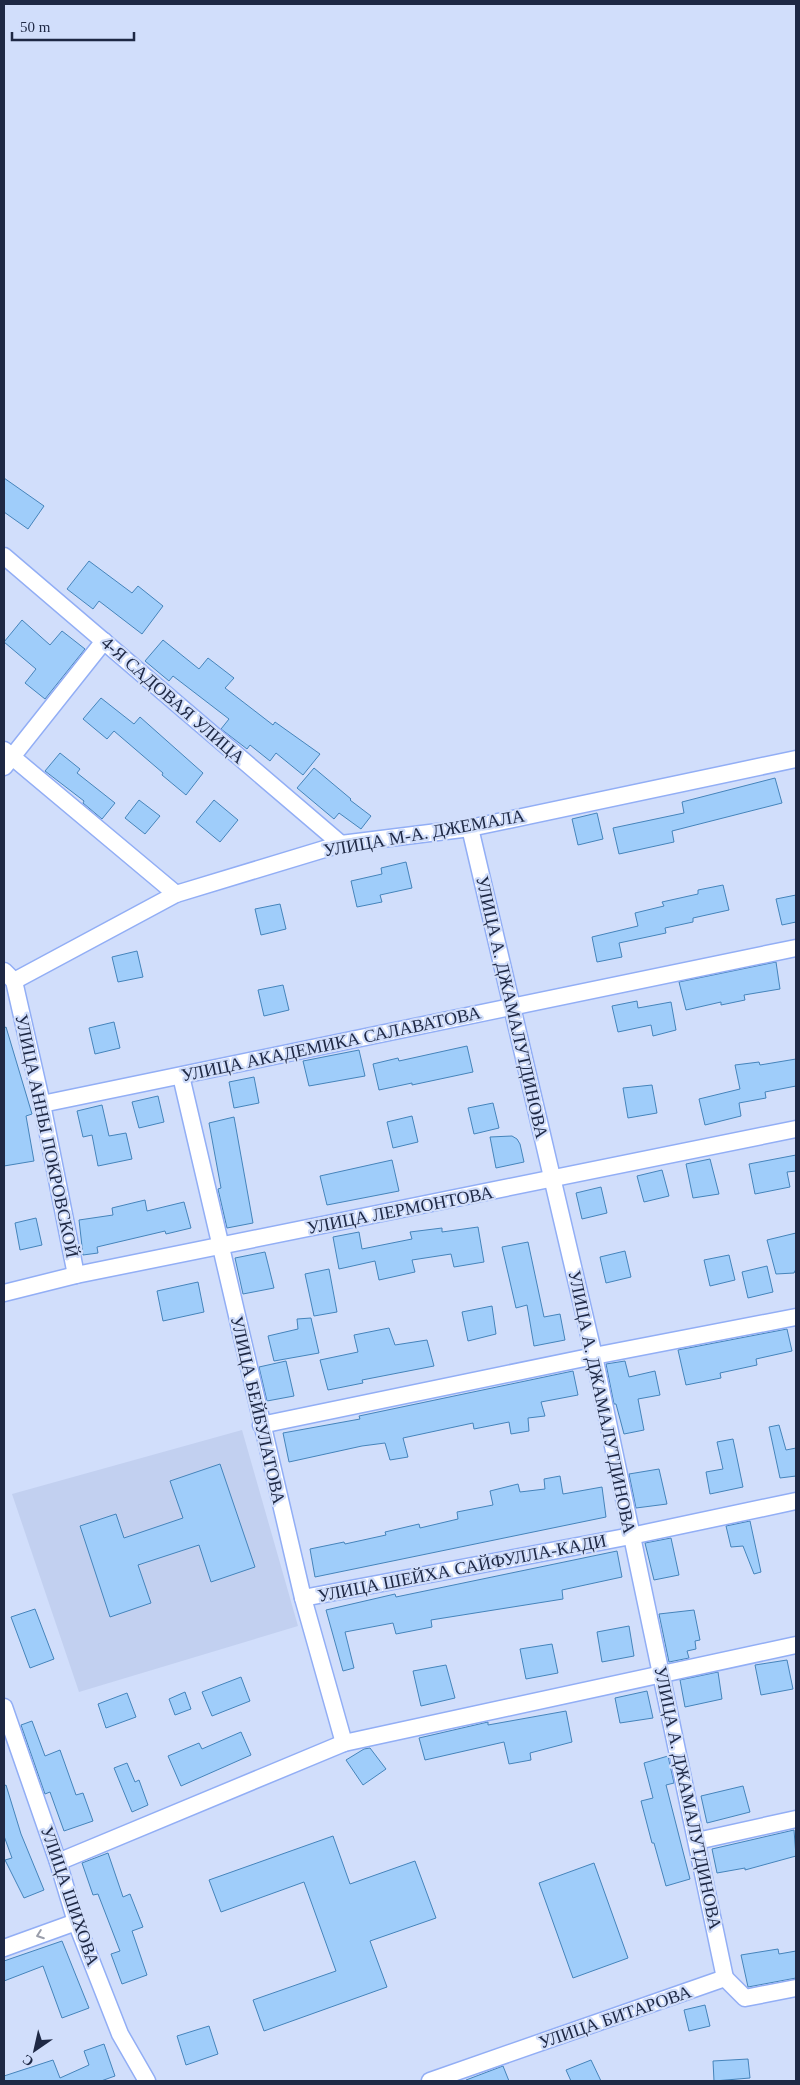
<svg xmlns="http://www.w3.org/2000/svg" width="800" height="2085" viewBox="0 0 800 2085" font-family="'Times New Roman',serif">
<rect width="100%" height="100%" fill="#d1defb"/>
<polygon fill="#c2d0f0" points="242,1430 298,1626 79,1692 12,1494"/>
<g fill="#9fcdfa" stroke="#4584bb">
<polygon points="4,478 44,506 28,529 4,512"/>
<polygon points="89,561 132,593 138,586 163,606 142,634 99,601 93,609 67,589"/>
<polygon points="22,620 50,645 62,631 85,649 45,699 25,683 36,669 4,642"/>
<polygon points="163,640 199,669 208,658 234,678 225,688 273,725 275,722 320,754 303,775 276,753 270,761 250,745 247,749 221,729 229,719 173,676 169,681 145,661"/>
<polygon points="101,698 134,724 140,717 203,773 186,795 162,775 163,773 114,731 107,739 83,719"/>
<polygon points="60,753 80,769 77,773 115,803 102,819 83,803 84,801 45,771"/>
<polygon points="314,768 351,799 350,800 371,816 361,829 339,813 334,819 297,788"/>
<polygon points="775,778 782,803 672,831 674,842 619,854 613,828 684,813 682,802"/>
<polygon points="139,800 160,816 145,834 125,818"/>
<polygon points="214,800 238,820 220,842 196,822"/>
<polygon points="597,813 603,839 578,845 572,819"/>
<polygon points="406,862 412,888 380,895 382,902 357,907 351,881 382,874 381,868"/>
<polygon points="723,885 729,910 693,918 693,922 665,928 666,933 619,943 622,957 597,962 592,937 638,926 635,913 664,906 662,902 698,894 698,890"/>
<polygon points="796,895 796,922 782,925 776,899"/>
<polygon points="280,904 286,929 261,935 255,909"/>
<polygon points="137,951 143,977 118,982 112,957"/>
<polygon points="776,962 780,989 744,995 745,1000 721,1005 721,1002 686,1010 679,982"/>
<polygon points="283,985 289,1010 264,1016 258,990"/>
<polygon points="637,1001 638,1008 671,1002 676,1030 653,1036 651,1025 618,1032 612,1006"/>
<polygon points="114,1022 120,1048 95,1054 89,1028"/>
<polygon points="6,1027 32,1114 26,1116 34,1161 4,1166 4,1028"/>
<polygon points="467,1046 473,1072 412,1085 412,1083 379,1090 373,1064 398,1058 399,1061"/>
<polygon points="359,1050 365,1076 309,1086 303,1061"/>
<polygon points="796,1059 796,1086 765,1092 766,1098 739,1103 741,1116 705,1125 699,1099 740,1089 735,1065 759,1062 760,1065"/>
<polygon points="254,1077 259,1103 234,1108 229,1082"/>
<polygon points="652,1085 657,1113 628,1118 623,1088"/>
<polygon points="158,1096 164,1122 139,1128 132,1102"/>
<polygon points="493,1103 499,1128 474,1134 468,1108"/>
<polygon points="102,1105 109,1136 126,1133 132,1159 98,1166 92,1135 83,1137 77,1111"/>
<polygon points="412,1116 418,1142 393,1148 387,1122"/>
<polygon points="234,1117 253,1223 227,1228 218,1189 221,1188 209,1123"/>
<polygon points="512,1136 517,1139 520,1144 524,1162 496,1168 490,1137"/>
<polygon points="796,1155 796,1171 787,1172 790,1187 755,1194 749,1164"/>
<polygon points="710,1159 719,1194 693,1198 686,1164"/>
<polygon points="392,1160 399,1191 327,1205 320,1176"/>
<polygon points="662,1170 669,1196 644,1202 637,1176"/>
<polygon points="601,1187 607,1213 582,1219 576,1193"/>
<polygon points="145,1200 147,1211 184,1202 191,1228 166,1234 165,1231 97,1247 98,1253 83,1255 79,1220 113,1215 112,1208"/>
<polygon points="36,1218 42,1245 20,1250 15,1223"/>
<polygon points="478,1227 484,1262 454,1267 451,1254 412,1260 415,1272 379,1280 375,1261 339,1269 333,1237 359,1232 362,1249 412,1239 410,1232 442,1228 442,1232"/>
<polygon points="796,1233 796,1269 794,1273 776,1274 767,1240"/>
<polygon points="528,1242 544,1317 560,1314 565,1340 534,1346 527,1305 516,1308 502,1247"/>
<polygon points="625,1251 631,1277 606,1283 600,1257"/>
<polygon points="265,1252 274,1288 243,1294 235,1258"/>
<polygon points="729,1255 735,1280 710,1286 704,1260"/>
<polygon points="767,1266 773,1292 748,1298 742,1272"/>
<polygon points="329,1269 337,1312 314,1316 305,1274"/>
<polygon points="198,1282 204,1312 163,1321 157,1291"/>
<polygon points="492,1306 496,1334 468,1341 462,1312"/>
<polygon points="311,1318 319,1353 274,1361 268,1336 298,1329 297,1319"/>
<polygon points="389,1328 395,1345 427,1340 434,1366 362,1380 363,1383 328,1390 320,1360 358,1352 354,1335"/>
<polygon points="787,1329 792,1351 756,1359 757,1365 720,1373 721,1378 686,1385 678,1350"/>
<polygon points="286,1361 294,1396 267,1401 259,1367"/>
<polygon points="625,1361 629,1377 655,1371 660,1395 638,1399 644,1430 624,1434 616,1404 614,1404 606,1364"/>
<polygon points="573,1371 578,1395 541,1402 545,1416 528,1418 529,1431 511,1434 509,1422 474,1429 473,1423 403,1438 408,1457 390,1460 385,1443 362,1446 289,1462 283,1433 360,1419 359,1416"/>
<polygon points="779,1425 786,1450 796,1448 796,1476 780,1478 769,1427"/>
<polygon points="733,1439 743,1487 710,1494 706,1472 723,1469 717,1442"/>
<polygon points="220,1464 255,1567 211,1582 199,1545 138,1565 151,1603 110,1617 80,1526 116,1514 124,1538 183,1518 170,1481"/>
<polygon points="659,1469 667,1504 636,1508 629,1474"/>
<polygon points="560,1476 563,1494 602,1487 606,1517 315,1577 310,1549 344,1542 345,1544 386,1535 385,1532 419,1524 420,1528 458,1519 457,1512 493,1505 490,1491 518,1484 520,1492 545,1489 544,1479"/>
<polygon points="750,1521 761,1572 754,1574 743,1546 731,1547 726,1526"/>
<polygon points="671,1538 679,1575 654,1580 645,1543"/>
<polygon points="617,1551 622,1577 562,1590 563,1599 431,1620 432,1627 396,1634 393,1623 345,1632 354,1668 343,1671 326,1610 395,1594 396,1597"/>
<polygon points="35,1609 54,1659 30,1668 11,1617"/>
<polygon points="694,1610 700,1640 695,1641 696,1649 687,1651 689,1658 669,1662 659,1614"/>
<polygon points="629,1626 634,1656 602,1662 597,1632"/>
<polygon points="552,1644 558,1673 526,1679 520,1649"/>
<polygon points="787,1660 793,1689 761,1695 755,1665"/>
<polygon points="446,1665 455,1698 421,1706 413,1671"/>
<polygon points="718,1672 722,1699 685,1707 680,1680"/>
<polygon points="241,1677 250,1701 212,1716 202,1692"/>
<polygon points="647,1691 653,1718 620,1723 615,1698"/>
<polygon points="185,1692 191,1709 175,1715 169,1699"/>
<polygon points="127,1693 136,1717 106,1728 98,1704"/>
<polygon points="566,1711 572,1742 530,1753 531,1760 509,1764 504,1742 425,1760 419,1738 488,1722 488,1725"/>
<polygon points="32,1721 45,1756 60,1750 76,1795 83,1793 93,1821 64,1831 50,1792 45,1794 21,1725"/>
<polygon points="241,1732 251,1755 181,1786 168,1756 199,1743 202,1749"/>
<polygon points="370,1748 386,1769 363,1785 346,1760 364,1749"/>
<polygon points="668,1756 674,1783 666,1785 690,1879 666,1886 654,1843 652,1843 641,1801 653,1798 644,1763"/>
<polygon points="127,1763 135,1782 139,1780 148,1805 132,1812 114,1768"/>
<polygon points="6,1785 21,1834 44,1890 24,1898 5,1860 12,1858 4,1836 4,1786"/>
<polygon points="743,1786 750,1812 707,1823 701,1796"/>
<polygon points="794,1830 796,1856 745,1870 745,1868 717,1873 712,1849"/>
<polygon points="333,1836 350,1884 415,1861 436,1918 370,1941 387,1987 264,2031 253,2000 336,1971 304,1882 221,1912 209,1880"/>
<polygon points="108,1853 123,1897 130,1894 143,1927 132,1931 147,1975 122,1984 111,1954 120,1951 98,1894 93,1895 82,1863"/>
<polygon points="594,1863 628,1958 573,1978 539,1883"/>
<polygon points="62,1941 89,2008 62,2018 43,1966 4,1981 4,1961"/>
<polygon points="778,1949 779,1954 796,1951 796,1978 748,1987 741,1955"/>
<polygon points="705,2005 710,2026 689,2031 684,2010"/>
<polygon points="209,2026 218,2054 186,2065 177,2036"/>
<polygon points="104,2044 115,2076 101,2081 4,2081 4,2076 53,2060 60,2078 89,2065 84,2051"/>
<polygon points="748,2059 750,2078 714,2081 713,2061"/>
<polygon points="591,2060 601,2081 571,2081 566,2070"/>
<polygon points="503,2066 509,2081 466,2081 466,2080"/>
</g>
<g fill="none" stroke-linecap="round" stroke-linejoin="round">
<g stroke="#92aef5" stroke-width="19">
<g id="street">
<polyline points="4,556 341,844"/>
<polyline points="4,750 176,894"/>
<polyline points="4,767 104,641"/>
<polyline points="470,828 594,1356 725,1978"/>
<polyline points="4,971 14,981 42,1104 76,1275"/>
<polyline points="14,981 176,894 341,844 470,828 796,759"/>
<polyline points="181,1076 303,1598 344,1743"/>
<polyline points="42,1104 796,948"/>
<polyline points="4,1293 76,1275 796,1129"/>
<polyline points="261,1425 594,1356 796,1317"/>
<polyline points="303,1598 631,1536 796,1501"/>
<polyline points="4,1707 58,1862 76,1922 120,2034 147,2081"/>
<polyline points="697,1841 796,1819"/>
<polyline points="58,1862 344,1743 796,1645"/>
<polyline points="4,1948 76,1922"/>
<polyline points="430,2081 725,1978 745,1998 796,1988"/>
</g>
</g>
<use href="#street" stroke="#fff" stroke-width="16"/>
</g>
<defs><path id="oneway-chevron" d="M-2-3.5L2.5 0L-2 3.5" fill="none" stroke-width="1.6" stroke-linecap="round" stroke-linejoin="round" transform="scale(1.25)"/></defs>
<use stroke="#9a9eab" href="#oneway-chevron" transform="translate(40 1935) rotate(160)"/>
<g text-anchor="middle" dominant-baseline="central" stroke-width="4.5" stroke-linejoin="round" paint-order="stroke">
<g font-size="18" fill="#1e2844" stroke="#d1defb">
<text transform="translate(173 700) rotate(41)">4-Я САДОВАЯ УЛИЦА</text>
<text transform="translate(424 833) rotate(-10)">УЛИЦА М-А. ДЖЕМАЛА</text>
<text transform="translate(512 1007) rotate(77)">УЛИЦА А. ДЖАМАЛУТДИНОВА</text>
<text transform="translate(331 1044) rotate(-12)">УЛИЦА АКАДЕМИКА САЛАВАТОВА</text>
<text transform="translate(47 1136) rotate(78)">УЛИЦА АННЫ ПОКРОВСКОЙ</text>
<text transform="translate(400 1210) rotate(-11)">УЛИЦА ЛЕРМОНТОВА</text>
<text transform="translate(602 1402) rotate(78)">УЛИЦА А. ДЖАМАЛУТДИНОВА</text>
<text transform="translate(258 1410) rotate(77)">УЛИЦА БЕЙБУЛАТОВА</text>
<text transform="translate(462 1568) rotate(-11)">УЛИЦА ШЕЙХА САЙФУЛЛА-КАДИ</text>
<text transform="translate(688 1798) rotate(78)">УЛИЦА А. ДЖАМАЛУТДИНОВА</text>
<text transform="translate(70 1896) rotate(71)">УЛИЦА ШИХОВА</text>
<text transform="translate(615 2017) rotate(-19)">УЛИЦА БИТАРОВА</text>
</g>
</g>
<rect width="800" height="2085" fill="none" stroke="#1e2844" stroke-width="10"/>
<g transform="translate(35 2050) rotate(214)" stroke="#d1defb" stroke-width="4" paint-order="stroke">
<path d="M0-4L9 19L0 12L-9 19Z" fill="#1e2844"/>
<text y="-8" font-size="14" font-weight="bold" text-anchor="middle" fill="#1e2844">С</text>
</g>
<path d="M12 32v8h122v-8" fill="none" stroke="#1e2844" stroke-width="2.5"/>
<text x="20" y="32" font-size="15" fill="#1e2844" stroke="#d1defb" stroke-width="4" paint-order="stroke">50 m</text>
</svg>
